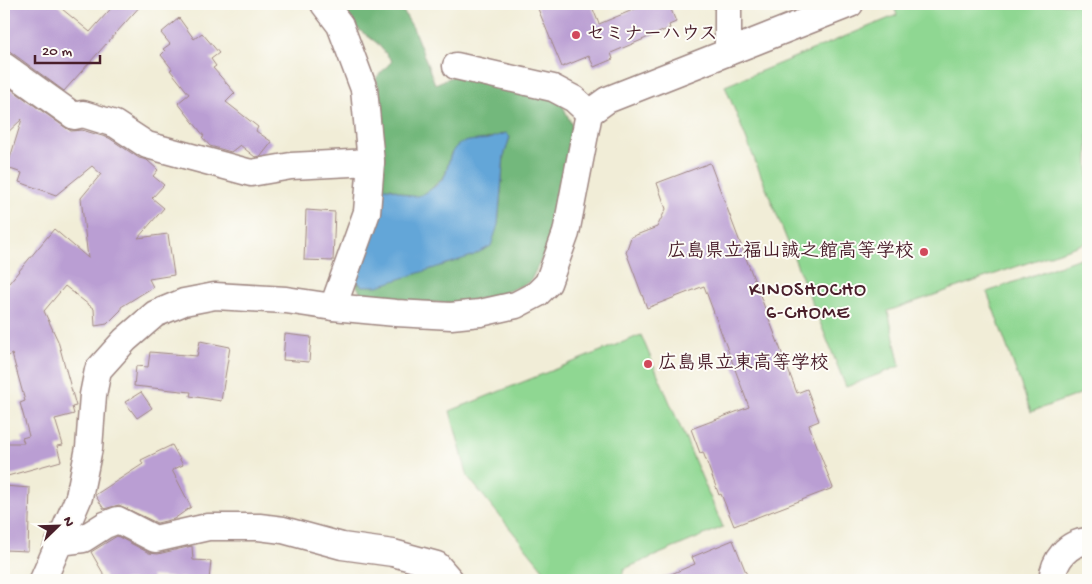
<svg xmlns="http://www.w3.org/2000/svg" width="1092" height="584" viewBox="0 0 1092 584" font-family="'Gochi Hand','Klee One',sans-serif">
<rect width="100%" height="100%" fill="#fdfcf7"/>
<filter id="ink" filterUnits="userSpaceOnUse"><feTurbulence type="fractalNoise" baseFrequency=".02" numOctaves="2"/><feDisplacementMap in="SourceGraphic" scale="10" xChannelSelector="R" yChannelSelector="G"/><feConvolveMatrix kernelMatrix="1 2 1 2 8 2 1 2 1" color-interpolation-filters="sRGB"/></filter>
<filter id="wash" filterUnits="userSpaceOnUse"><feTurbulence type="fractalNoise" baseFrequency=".0096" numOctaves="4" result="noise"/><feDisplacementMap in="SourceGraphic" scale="20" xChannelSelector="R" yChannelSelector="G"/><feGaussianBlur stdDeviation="1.12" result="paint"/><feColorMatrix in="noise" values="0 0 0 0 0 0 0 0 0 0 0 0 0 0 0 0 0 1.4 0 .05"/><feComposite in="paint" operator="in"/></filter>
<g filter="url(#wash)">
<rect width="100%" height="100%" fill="#f1edd7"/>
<g fill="#8fd792" stroke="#6c7b5e">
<polygon points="893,4 1088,4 1088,242 888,311 900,366 846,387 725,86 897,15"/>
<polygon points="1088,255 1088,391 1031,412 987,292"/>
<polygon points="641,335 723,527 624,569 621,580 552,580 468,477 450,411"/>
</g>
<polygon fill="#73b87c" stroke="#5e6c54" points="336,4 399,4 413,28 435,84 454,76 550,96 563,106 575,132 546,250 530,282 496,296 454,303 364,300 354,280 362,286 498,225 504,156 510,137 506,133 487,139 464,142 451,153 445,175 430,190 422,195 412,197 391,188 377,190 381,144 382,101 376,78 392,61 377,43 354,26"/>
<path fill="#64a6d8" stroke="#576282" d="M506,133l4,4 -6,19 -6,69 -7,21 -19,10 -94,30h-16l-8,-8 23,-88c18,-8 27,11 44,5 8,-3 22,-14 25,-22 3,-10 3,-21 12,-28 9,-6 20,-4 30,-6 6,-2 12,-4 18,-6z"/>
<g id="blocks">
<g fill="#ba9ed3">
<polygon points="4,4 56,4 90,32 115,4 142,4 64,91 4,47"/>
<polygon points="536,4 591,4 599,24 647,4 669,4 676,22 669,25 670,28 611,53 613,59 594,67 589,56 562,67"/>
<polygon points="179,18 194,39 202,33 219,53 211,59 216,66 213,68 235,93 226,102 258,127 256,131 272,142 261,156 255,157 240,145 231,152 210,146 202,137 204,136 178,103 189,94 170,70 172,69 161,55 165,51 163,49 170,44 161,33"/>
<polygon points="4,84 66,128 71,131 82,130 109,138 139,158 147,160 158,170 153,176 164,185 152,198 164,208 138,238 168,234 174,275 149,279 153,287 121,307 121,310 107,324 95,326 94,309 65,286 44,311 58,341 76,406 72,407 74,414 55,419 63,445 57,446 61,461 4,477 4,443 24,443 22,438 29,436 20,403 25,401 12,354 4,358 4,289 54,229 88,258 81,198 101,174 92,166 56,195 19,182 22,173 7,168 22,119 4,136"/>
<polygon points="710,163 797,393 807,389 819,421 809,425 833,488 734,526 721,494 719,495 703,452 700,453 691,429 749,407 704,286 647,308 626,252 631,237 657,227 666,209 657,183"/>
<polygon points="306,210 335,212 333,261 304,260"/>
<polygon points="285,334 311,337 309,362 283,360"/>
<polygon points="200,341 230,347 221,401 190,396 191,392 134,386 136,366 148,367 150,352 197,356"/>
<polygon points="141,392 152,408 137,418 125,402"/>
<polygon points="172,445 183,465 172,470 191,507 174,519 157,523 119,505 104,509 95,495 143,464 141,460"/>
<polygon points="4,486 30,488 28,551 4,550"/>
<polygon points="117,536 149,553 158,554 192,546 193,560 211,561 209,580 151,576 153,580 107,580 91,552"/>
<polygon points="733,540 747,575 745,576 747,580 657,580 695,564 692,557"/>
</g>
</g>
</g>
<g filter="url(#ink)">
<use href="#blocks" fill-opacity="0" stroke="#9e8681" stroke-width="1"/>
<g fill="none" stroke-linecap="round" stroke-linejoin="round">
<g stroke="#9e8681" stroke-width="29">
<g id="minor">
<polyline points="324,4 340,25 364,89 371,162 367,212 333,307"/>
<polyline points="728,4 728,52"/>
<polyline points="4,66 74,116 83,114 115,124 147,145 251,173 291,166 371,162"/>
<polyline points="456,66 553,88 574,99 589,113"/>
<polyline points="60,542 83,539 105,525 118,520 155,539 208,527 259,527 283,530 342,546 393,553 437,565 450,580"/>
<polyline points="43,580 79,497 89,448 93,395 98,370 125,340 155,314 184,302 215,296 286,300 333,307 396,313 451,316 480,313 516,305 537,294 548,283 566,233 589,113 607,100 850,4"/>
<path d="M1052,580c2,-20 15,-37 36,-39"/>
</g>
</g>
<use href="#minor" stroke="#fff" stroke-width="26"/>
</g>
</g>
<g fill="#d1495b" stroke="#fdfcf7" stroke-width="2">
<circle cx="576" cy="35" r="5"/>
<circle cx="924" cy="252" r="5"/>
<circle cx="648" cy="364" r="5"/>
</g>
<g text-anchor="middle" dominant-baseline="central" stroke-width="4" stroke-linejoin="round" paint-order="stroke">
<g font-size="19" font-weight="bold" fill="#4a1f2b" stroke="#fdfcf7" text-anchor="start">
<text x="586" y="35">セミナーハウス</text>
<text x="914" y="252" text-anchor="end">広島県立福山誠之館高等学校</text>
<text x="658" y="364">広島県立東高等学校</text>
</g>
<g font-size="20" letter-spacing="1" fill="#4a1f2b" stroke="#fdfcf7">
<text x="808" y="291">KINOSHOCHO<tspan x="808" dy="23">6-CHOME</tspan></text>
</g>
</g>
<rect width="1092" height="584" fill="none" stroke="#fdfcf7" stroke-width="20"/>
<g transform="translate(58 526) rotate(67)" stroke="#fdfcf7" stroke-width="4" paint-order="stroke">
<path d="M0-4L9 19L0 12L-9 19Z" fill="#4a1f2b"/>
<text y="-8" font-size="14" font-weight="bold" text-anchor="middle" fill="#4a1f2b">N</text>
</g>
<path d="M35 55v8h65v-8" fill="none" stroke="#4a1f2b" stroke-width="2.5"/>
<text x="42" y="55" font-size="15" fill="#4a1f2b" stroke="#fdfcf7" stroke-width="4" paint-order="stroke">20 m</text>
</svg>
